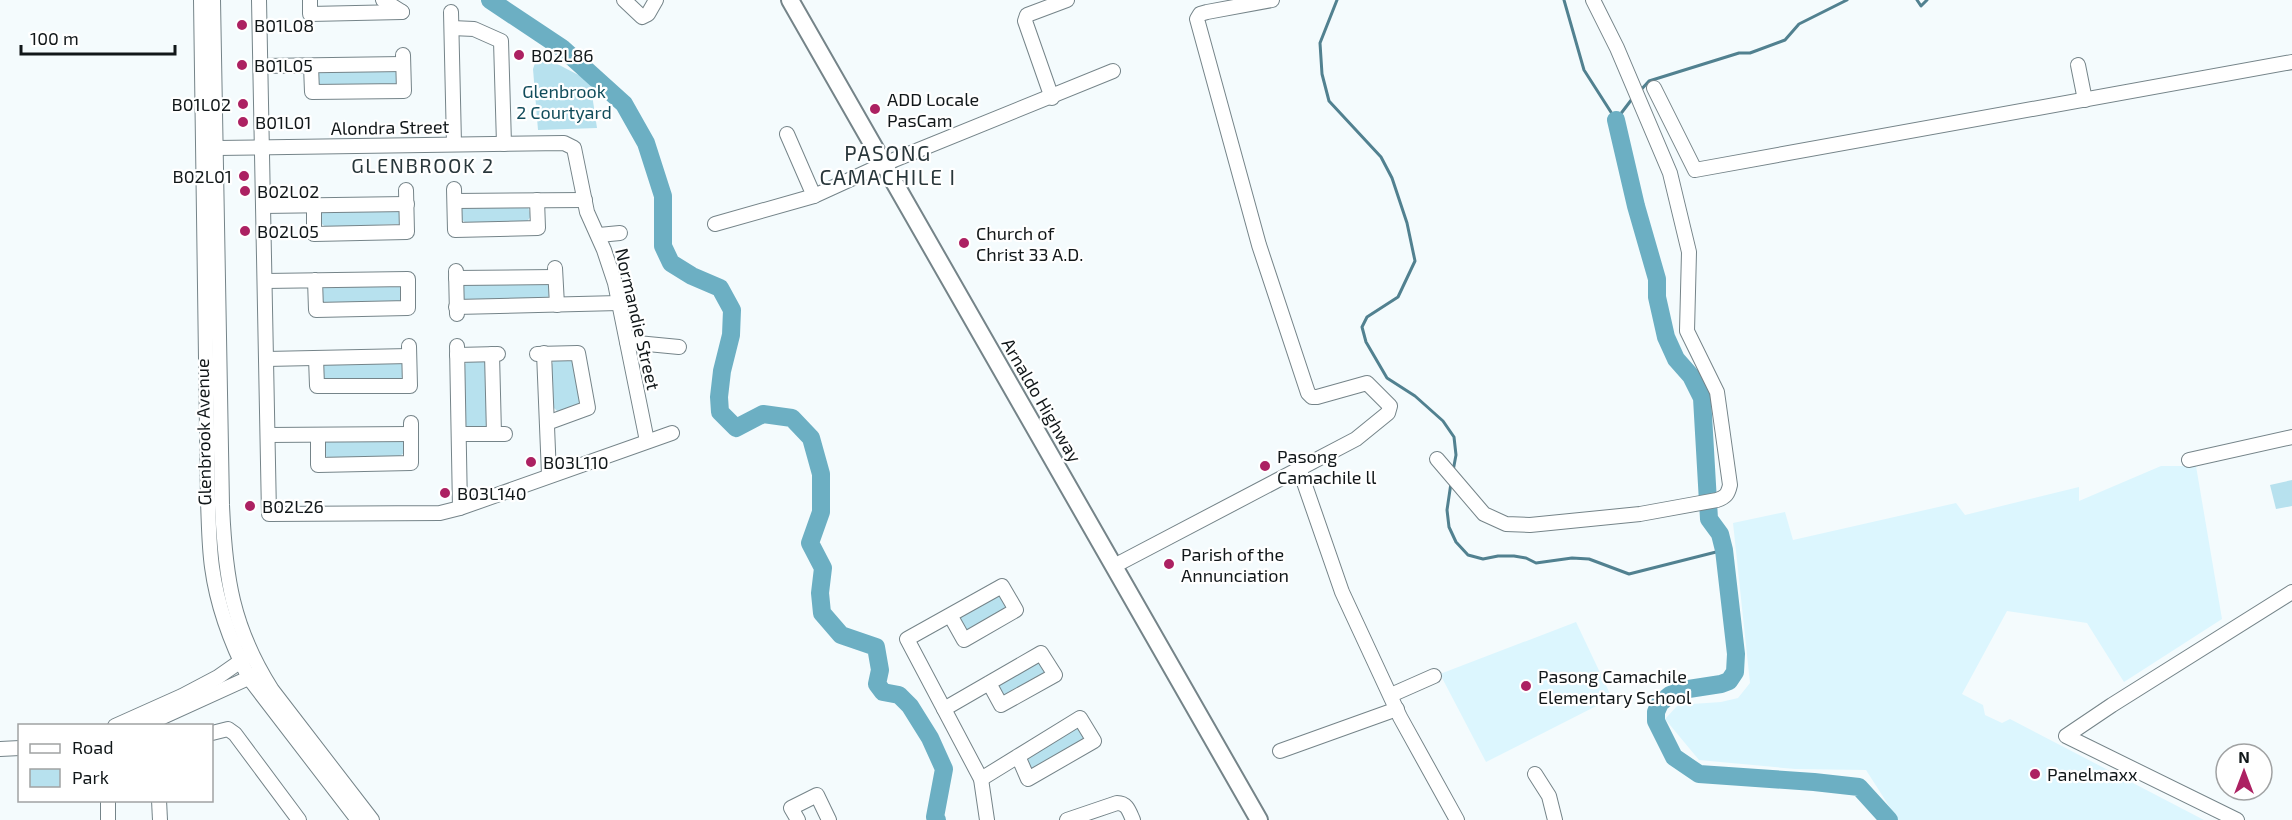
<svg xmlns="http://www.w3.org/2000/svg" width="2292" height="820" viewBox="0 0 2292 820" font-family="'Exo 2',sans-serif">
<rect width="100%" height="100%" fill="#f4fbfd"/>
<g fill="#dcf6fe">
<polygon points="2161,466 2196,466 2222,619 2124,682 2087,623 2007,611 1962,694 1983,705 1985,715 2002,723 2010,719 2204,820 1898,820 1866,770 1795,769 1699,760 1665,719 1678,705 1721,702 1738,698 1750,683 1733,523 1785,512 1793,540 1956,503 1965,515 2079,487 2079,501"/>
<polygon points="1576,622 1612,698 1486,762 1440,674"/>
</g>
<g fill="#b7e1ee">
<polygon points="538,54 590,81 597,128 538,130 533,69"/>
<polygon points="392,68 398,71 398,85 321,87 318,85 318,73 320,71"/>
<polygon points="464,206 528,207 531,216 526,223 467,224 460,218 460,211"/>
<polygon points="323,210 400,210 400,224 326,227 319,222 320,212"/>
<polygon points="465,284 548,284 550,295 546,299 468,301 463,298 462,286"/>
<polygon points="400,285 402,287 402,300 400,302 326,304 321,301 321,289 323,287"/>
<polygon points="470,359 482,359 486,362 488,425 486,428 467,429 465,426 464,365"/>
<polygon points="554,359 574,360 581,400 578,407 558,412 552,406 551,367"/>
<path d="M400,362l3,2 2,11 -5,4 -74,1c-6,-5 -6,-11 -1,-16z"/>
<polygon points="326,440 404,441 406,452 398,457 329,458 324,455 323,442"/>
<polygon points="2292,480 2292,506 2276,509 2270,485"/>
<polygon points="994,594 1001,595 1007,606 1006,609 967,631 964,630 958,615"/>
<polygon points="1040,661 1046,673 1005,698 995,686"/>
<polygon points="1076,727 1079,728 1085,739 1032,769 1029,767 1026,758"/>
</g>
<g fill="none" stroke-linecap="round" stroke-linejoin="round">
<g stroke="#518190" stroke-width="3">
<polyline points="1337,0 1320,43 1322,74 1329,101 1381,157 1392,178 1407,223 1415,261 1398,297 1367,317 1362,327 1366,342 1387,378 1415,396 1443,421 1454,437 1456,455 1453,471"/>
<polyline points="1564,0 1584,70 1616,120 1632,99"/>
<polyline points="1917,0 1921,6 1927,0"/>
<polyline points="1639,92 1649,81 1739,53 1750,53 1785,40 1799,24 1847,0"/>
<polyline points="1451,483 1447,510 1449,527 1456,542 1468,555 1483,559 1498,556 1514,556 1526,558 1536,563 1572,558 1589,559 1629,574 1724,550"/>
</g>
<g stroke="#6cafc3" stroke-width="18">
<polyline points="490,0 562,48 624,104 646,143 663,196 663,246 671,263 692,276 720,288 732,310 731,335 722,371 719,397 720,412 736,428 763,414 792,418 811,438 821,474 821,512 810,543 823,568 820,593 822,613 841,635 876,647 880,670 877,684 883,692 899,695 910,706 930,738 944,769 935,817 937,820"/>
<polyline points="1616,120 1636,206 1657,279 1657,297 1666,337 1676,359 1691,376 1702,398 1709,519 1720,534 1724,550 1736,654 1735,672 1729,681 1721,684 1682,690 1670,695 1660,703 1656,712 1656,721 1674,757 1699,774 1814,782 1859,787 1889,820"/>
</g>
<g stroke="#758489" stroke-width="16">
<g id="minor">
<path d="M201,0l7,502c1,22 1,44 4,65 5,37 20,78 37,111l109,142"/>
<path d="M213,0l9,505c3,72 10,122 50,185l100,130"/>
<polyline points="259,0 269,514 440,513 460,508 672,433"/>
<polyline points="310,0 310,14 402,12"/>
<polyline points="383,0 402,12"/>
<polyline points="624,0 642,17 648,14 656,0"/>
<polyline points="451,12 454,144"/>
<polyline points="452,28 474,29 501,41 504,144"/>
<polyline points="2078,65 2085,100"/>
<polyline points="261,66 403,64"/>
<polyline points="311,66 312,92 404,91 403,55"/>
<polyline points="1654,88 1695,170 2292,62"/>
<polyline points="1052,98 1025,21 1027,15 1067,0"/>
<polyline points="787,134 814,196 884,164 1113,71"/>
<polyline points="217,148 564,143 574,148 587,212 604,250 615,283 647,441"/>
<polyline points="454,189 455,230 538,228 537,200"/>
<polyline points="455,201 585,200"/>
<polyline points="314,205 314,234 407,232 406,190"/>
<polyline points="263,206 407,204"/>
<polyline points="715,224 814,196"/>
<polyline points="599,235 620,233"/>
<polyline points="555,268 557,305"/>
<polyline points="456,271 457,314"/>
<polyline points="456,278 555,277"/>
<polyline points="265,281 408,279 408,308 316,310 315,280"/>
<polyline points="456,307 619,303"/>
<polyline points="627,342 679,347"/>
<polyline points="457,346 460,508"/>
<polyline points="544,353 549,475"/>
<polyline points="492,354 494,434"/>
<polyline points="537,354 578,353 588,408 547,423"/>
<polyline points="457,355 498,354"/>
<polyline points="316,358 317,386 410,386 409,346"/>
<polyline points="266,359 409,356"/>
<polyline points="459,434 505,434"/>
<polyline points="268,435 411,434"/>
<polyline points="318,435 318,465 411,463 411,423"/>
<path d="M1437,459l47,55 22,10 24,1 110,-11 77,-14c9,-3 11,-6 13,-15l-13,-93 -30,-61 2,-79 -19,-79 -53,-125 -24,-48"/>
<polyline points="2189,460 2292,437"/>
<polyline points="1299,468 1342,592 1400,717 1457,820"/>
<polyline points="1114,566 1356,439 1388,413 1390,406 1367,383 1317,397 1312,397 1308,393 1259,245 1197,19 1200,14 1207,12 1272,0"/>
<polyline points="950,615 964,640 1016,610 1002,586 907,639 981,779 987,820"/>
<polyline points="1391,695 1434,676"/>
<polyline points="944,709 1041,653 1055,675 1001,705 989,683"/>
<polyline points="115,726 182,696 218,677 248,656"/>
<polyline points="143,726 255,675"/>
<polyline points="212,733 228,729 235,734 299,820"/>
<polyline points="0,749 20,748"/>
<polyline points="1280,751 1397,709"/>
<polyline points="1535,774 1549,796 1555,820"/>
<polyline points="981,779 1080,718 1094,741 1028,779 1018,756"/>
<polyline points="108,800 108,820"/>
<polyline points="159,800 160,820"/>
<polyline points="798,820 791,808 817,795 829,820"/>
<path d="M1067,820l50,-17c10,0 12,8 16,17"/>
<polyline points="2237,820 2066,736 2112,705 2292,592"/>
</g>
</g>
<g stroke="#758489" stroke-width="20">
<polyline id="major" points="790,0 1259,820"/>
</g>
<use href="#minor" stroke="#fff" stroke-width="14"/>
<use href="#major" stroke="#fff" stroke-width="16"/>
</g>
<g fill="#ac2162" stroke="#fff" stroke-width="2">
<circle cx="242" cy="25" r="6"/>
<circle cx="519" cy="55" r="6"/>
<circle cx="242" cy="65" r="6"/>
<circle cx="243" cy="104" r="6"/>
<circle cx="875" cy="109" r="6"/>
<circle cx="243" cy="122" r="6"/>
<circle cx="244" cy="176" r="6"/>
<circle cx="245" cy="191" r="6"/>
<circle cx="245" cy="231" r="6"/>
<circle cx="964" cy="243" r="6"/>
<circle cx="531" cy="462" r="6"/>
<circle cx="1265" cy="466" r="6"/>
<circle cx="445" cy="493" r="6"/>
<circle cx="250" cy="506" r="6"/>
<circle cx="1169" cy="564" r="6"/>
<circle cx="1526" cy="686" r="6"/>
<circle cx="2035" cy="774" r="6"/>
</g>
<g text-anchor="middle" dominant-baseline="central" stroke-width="4.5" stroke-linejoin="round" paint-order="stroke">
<g font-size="18" fill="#111719" stroke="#fff" text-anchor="start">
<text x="254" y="25">B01L08</text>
<text x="531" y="55">B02L86</text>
<text x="254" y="65">B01L05</text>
<text x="887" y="99">ADD Locale<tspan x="887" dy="21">PasCam</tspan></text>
<text x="231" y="104" text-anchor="end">B01L02</text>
<text x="255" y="122">B01L01</text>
<text x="232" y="176" text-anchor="end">B02L01</text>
<text x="257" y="191">B02L02</text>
<text x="257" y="231">B02L05</text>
<text x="976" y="233">Church of<tspan x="976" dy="21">Christ 33 A.D.</tspan></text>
<text x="1277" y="456">Pasong<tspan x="1277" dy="21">Camachile ll</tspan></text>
<text x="543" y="462">B03L110</text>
<text x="457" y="493">B03L140</text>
<text x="262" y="506">B02L26</text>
<text x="1181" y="554">Parish of the<tspan x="1181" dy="21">Annunciation</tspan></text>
<text x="1538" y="676">Pasong Camachile<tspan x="1538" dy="21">Elementary School</tspan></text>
<text x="2047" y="774">Panelmaxx</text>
</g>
<g font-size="18" fill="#114c5b" stroke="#fff">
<text x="564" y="91">Glenbrook<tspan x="564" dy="21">2 Courtyard</tspan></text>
</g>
<g font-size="18" fill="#111719" stroke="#fff">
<text transform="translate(390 127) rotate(-1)">Alondra Street</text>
<text transform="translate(638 319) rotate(77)">Normandie Street</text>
<text transform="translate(1042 400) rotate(60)">Arnaldo Highway</text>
<text transform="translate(203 432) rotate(-91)">Glenbrook Avenue</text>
</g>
<g font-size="20" letter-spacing="1.5" fill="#29373b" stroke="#fff">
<text x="423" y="165">GLENBROOK 2</text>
</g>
<g font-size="21" letter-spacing="1.5" fill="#29373b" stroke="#fff">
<text x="888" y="152">PASONG<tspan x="888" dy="24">CAMACHILE I</tspan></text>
</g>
</g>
<rect x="18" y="724" width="195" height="78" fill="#ffffff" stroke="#a0a2a3" stroke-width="1.5"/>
<rect x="30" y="744" width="30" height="9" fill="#ffffff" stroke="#a0a2a3" stroke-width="1.5"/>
<text x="72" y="754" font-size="18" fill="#111719">Road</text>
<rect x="30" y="769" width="30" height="18" fill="#b7e1ee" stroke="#a0a2a3" stroke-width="1.5"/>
<text x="72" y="784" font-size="18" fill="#111719">Park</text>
<g transform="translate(2244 772)"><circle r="28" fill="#ffffff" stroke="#a0a2a3" stroke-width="1.5"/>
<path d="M0-4.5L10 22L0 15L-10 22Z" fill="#ac2162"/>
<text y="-9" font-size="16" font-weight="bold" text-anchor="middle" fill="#111719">N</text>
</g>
<path d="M21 45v9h154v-9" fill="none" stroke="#111719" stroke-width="3"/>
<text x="30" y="45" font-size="18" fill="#111719" stroke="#ffffff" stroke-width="4.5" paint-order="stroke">100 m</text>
</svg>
